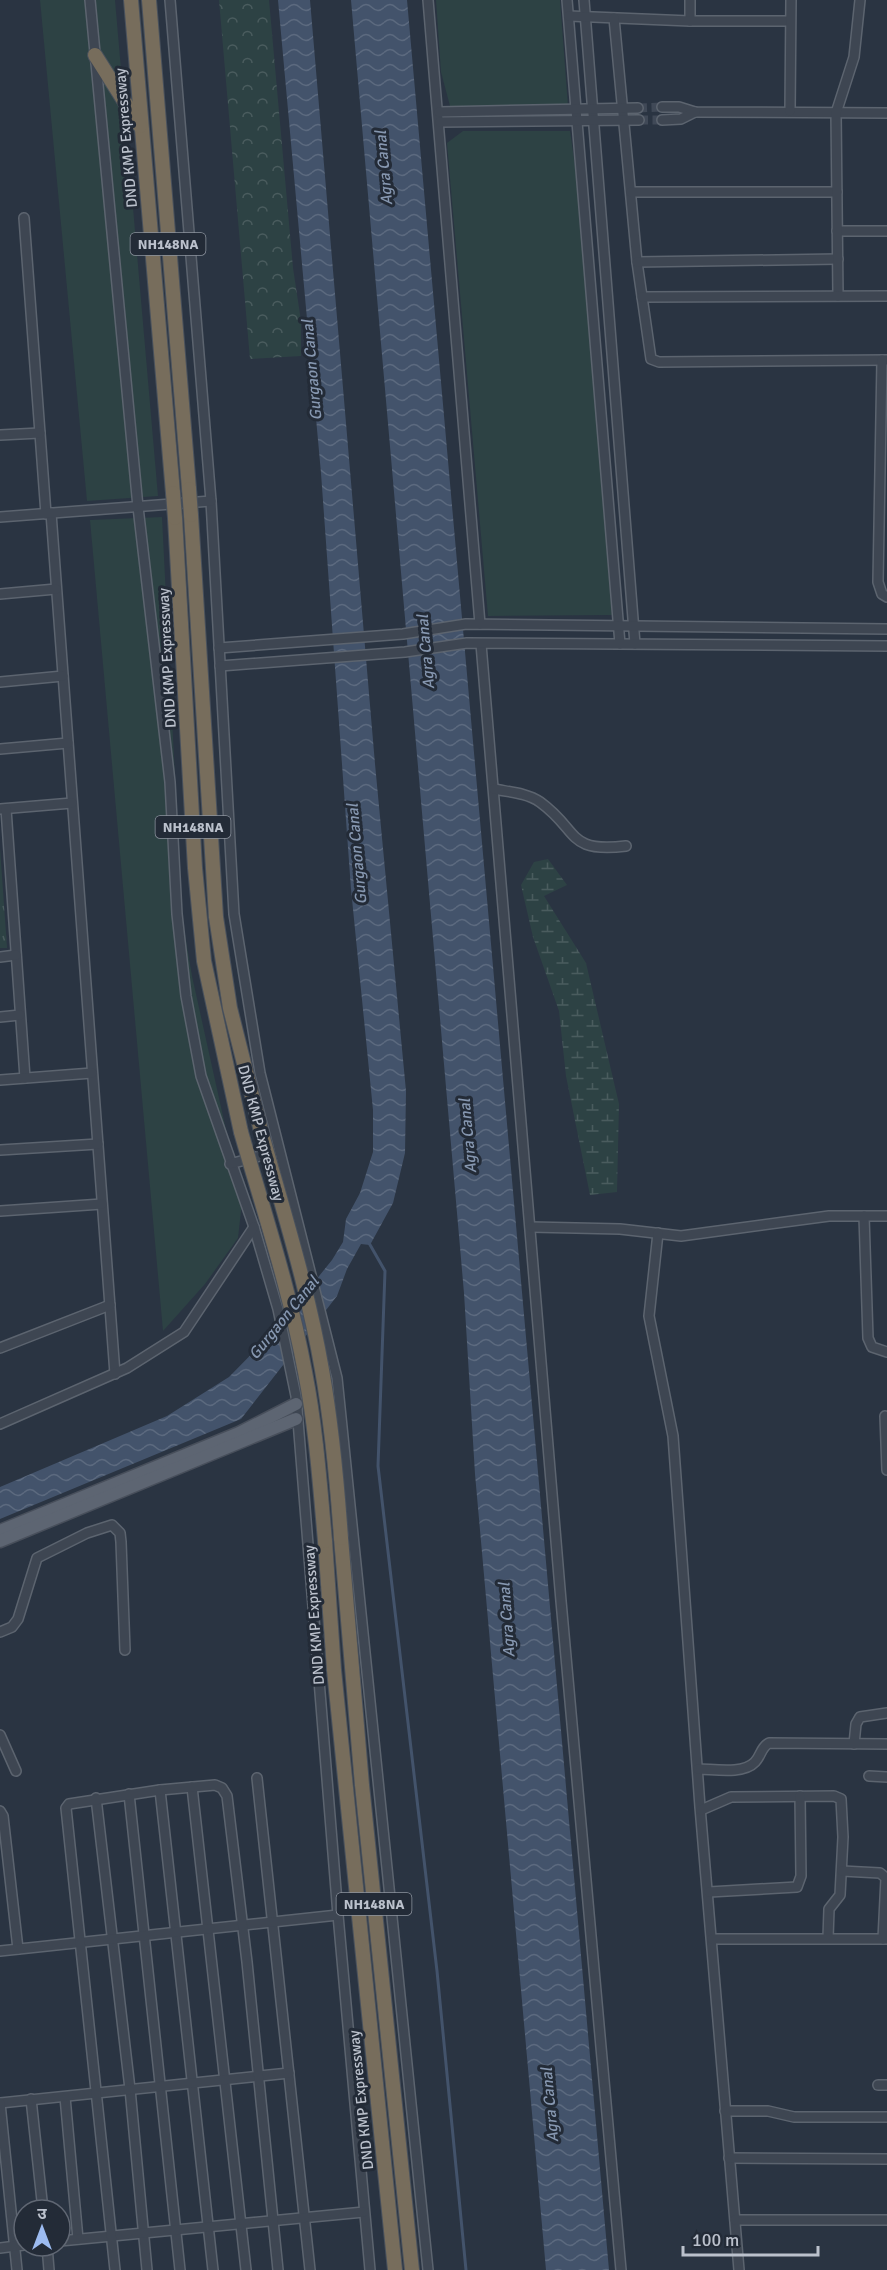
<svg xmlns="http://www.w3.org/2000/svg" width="887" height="2270" viewBox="0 0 887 2270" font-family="Signika,'Noto Sans Devanagari',sans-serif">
<defs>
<pattern id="forest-crowns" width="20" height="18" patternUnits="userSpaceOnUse" patternTransform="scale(1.5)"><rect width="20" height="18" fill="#2d4244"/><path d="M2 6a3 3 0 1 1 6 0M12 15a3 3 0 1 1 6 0" fill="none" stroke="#4a5c5e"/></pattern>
<pattern id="wetland-marsh" width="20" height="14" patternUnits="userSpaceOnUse" patternTransform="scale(1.5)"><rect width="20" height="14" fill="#2d4244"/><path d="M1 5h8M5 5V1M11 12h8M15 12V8" fill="none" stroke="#4a5c5e"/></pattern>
<pattern id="park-tufts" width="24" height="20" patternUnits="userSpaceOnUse" patternTransform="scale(1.5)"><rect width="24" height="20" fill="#2d4244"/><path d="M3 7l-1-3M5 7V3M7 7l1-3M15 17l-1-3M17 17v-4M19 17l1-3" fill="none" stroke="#4a5c5e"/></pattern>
<pattern id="water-waves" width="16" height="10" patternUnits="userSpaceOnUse" patternTransform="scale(1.5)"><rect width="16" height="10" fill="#43536b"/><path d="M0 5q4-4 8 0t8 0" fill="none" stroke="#5c6a7f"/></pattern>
</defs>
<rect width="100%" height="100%" fill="#2a3442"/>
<g fill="#2d4244">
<polygon points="40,0 115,0 158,496 87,501"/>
<polygon points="436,0 560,0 568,106 450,106 441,72"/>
<polygon points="463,131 570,131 577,180 612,615 488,616 447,143"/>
<polygon points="162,517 182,917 192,976 242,1202 238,1238 205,1284 163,1331 90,520"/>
</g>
<polygon fill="url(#forest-crowns)" points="219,0 269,0 293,268 301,321 301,356 250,359"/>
<polygon fill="url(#wetland-marsh)" points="548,859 567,885 544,896 586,963 619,1104 617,1192 590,1195 566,1076 559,1011 533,937 521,885 534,862"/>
<polygon fill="url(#park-tufts)" points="0,848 7,948 0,948"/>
<g fill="url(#water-waves)">
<polygon points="278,0 310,0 375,764 406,1091 405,1153 393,1203 370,1245 361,1244 347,1269 337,1296 241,1419 0,1519 0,1487 167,1416 229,1377 278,1327 332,1260 343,1242 346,1219 360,1193 373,1152 373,1110 351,889 321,473"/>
<polygon points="351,0 407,0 609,2270 546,2270 475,1474 464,1293"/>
</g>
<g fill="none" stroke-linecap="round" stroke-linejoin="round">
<polyline stroke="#43536b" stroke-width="3" points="369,1243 385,1271 378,1466 437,1971 466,2270"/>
<g stroke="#404957" stroke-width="9" stroke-dasharray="9 4.5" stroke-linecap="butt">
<polyline points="638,108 662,107"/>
<polyline points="639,120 662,120"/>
</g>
<g stroke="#5c646f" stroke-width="12">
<g id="minor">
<polyline points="90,0 138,507 170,782 177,914 186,996 201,1076 254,1227 278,1309 296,1396 338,1915 370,2270"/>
<polyline points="170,0 211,501 234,914 260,1073 337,1378 428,2270"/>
<polyline points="428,0 480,624"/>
<polyline points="567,0 620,644"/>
<polyline points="584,0 635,644"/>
<polyline points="690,0 690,21"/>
<polyline points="569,16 690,21 790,21"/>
<polyline points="614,18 637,262 651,359 659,362 887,360"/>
<polyline points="662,107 679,107 695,112 887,113"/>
<polyline points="790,111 791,0"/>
<polyline points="439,112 638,108"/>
<polyline points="662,120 681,119 695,112"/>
<polyline points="440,122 639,120"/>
<polyline points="631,192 837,192"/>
<polyline points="24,218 46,514"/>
<polyline points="837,231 887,231"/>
<polyline points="637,262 838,259"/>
<polyline points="838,296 836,113 854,57 860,0"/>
<polyline points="642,297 887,296"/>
<polyline points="882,360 878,582 882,594 887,597"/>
<polyline points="0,435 40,433"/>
<polyline points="51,513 115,1374"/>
<polyline points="0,517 211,501"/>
<polyline points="0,594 56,589"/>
<polyline points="481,644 561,1601 621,2270"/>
<polyline points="219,648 403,634 466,624 887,629"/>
<polyline points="220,666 405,652 467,643 887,646"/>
<polyline points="0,682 63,676"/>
<polyline points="0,749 68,743"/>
<path d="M494,789c15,3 33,4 46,13 40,29 26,51 86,44"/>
<polyline points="0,809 72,803"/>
<polyline points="6,809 25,1078"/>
<polyline points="0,957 16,955"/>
<polyline points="0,1017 20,1015"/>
<polyline points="0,1080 92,1073"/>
<polyline points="0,1150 98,1144"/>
<polyline points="230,1164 271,1153"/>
<polyline points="0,1211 102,1204"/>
<polyline points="864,1216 868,1338 872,1347 887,1352"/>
<polyline points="531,1227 620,1229 681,1236 829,1216 887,1216"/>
<polyline points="658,1233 649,1316 673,1436 700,1807 739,2270"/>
<polyline points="0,1348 110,1305"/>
<polyline points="885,1416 887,1470"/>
<polyline points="0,1424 127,1368 184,1332 254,1227"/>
<polyline points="0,1632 12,1627 18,1619 37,1558 87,1533 112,1525 120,1533 121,1542 125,1650"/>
<polyline points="0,1735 16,1771"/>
<polyline points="854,1744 856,1724 860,1717 887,1713"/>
<path d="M698,1769c15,0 45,6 57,-7 6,-6 6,-15 14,-19l118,1"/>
<polyline points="869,1776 887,1777"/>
<polyline points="257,1778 310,2270"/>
<polyline points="192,1787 246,2270"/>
<polyline points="160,1790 213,2270"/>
<polyline points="129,1794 180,2270"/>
<polyline points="96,1798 130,2089 147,2270"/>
<polyline points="701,1810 731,1797 834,1796 841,1799 843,1837 840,1895 829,1909 828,1938"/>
<polyline points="0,1811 3,1816 18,1949"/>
<polyline points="842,1871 880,1873 886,1878 883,1939"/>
<polyline points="709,1892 797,1887 801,1876 800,1796"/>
<polyline points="712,1939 887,1939"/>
<polyline points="0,1951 338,1915"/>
<polyline points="878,2085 887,2085"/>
<polyline points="65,2097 78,2239"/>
<polyline points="31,2099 43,2210"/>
<polyline points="0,2103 289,2073"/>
<polyline points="0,2103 17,2270"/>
<polyline points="725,2111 768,2111 794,2117 887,2117"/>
<polyline points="729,2158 887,2159"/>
<polyline points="735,2220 887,2220"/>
<polyline points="60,2241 364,2212"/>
<polyline points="47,2246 49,2270"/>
<polyline points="0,2248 24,2245"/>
<polyline points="115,2270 66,1808 69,1804 160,1790 215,1785 222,1788 227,1796 247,1962 278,2270"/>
</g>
</g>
<g stroke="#484f5b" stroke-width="15">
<g id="major">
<polyline points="0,1531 239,1433 296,1404"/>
<polyline points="0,1541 296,1419"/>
</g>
</g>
<g stroke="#49515c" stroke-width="16">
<g id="highway">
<polyline points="131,0 173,493"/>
<polyline points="149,0 189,489"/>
<polyline points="95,55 140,126"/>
<polyline points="191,515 216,917 230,1008 260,1127"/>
<polyline points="175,518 195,868 204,961 241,1132"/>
<polyline points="341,1538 362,1785 412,2270"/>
<polyline points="325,1541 334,1670 395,2270"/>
</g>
</g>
<use href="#minor" stroke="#3e4652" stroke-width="9"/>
<use href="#major" stroke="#5d6572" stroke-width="12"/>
<use href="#highway" stroke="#776d5c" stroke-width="14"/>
<g stroke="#49515c" stroke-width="16" stroke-linecap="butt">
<g id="highway-bridge">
<polyline points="189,489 191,515"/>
<polyline points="173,493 175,518"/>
<path d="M260,1127c22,80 48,161 62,243 10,56 15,111 19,168"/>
<path d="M241,1132c23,80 49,159 64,240 11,56 15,113 20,169"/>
</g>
</g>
<use href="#highway-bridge" stroke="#776d5c" stroke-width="14"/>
</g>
<g text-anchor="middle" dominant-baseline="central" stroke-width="6" stroke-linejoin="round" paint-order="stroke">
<g fill="#232b37" stroke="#8d949f" stroke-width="1.5">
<rect x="130.5" y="233" width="75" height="22" rx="4.5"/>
<rect x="155.5" y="816" width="75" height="22" rx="4.5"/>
<rect x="336.5" y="1893" width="75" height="22" rx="4.5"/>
</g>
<g font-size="14" font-weight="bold" fill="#bbc1cc">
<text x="168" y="244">NH148NA</text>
<text x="193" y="827">NH148NA</text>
<text x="374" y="1904">NH148NA</text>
</g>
<g font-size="15" fill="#bbc1cc" stroke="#232b37">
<text transform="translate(126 138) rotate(-95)">DND KMP Expressway</text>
<text transform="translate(167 658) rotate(-93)">DND KMP Expressway</text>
<text transform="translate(261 1133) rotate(75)">DND KMP Expressway</text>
<text transform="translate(314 1615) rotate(-94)">DND KMP Expressway</text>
<text transform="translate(361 2100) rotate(-96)">DND KMP Expressway</text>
</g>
<g font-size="16" font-style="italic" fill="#8697b0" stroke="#232b37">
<text transform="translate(384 168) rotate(-95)">Agra Canal</text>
<text transform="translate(312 370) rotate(-95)">Gurgaon Canal</text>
<text transform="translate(426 652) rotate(-95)">Agra Canal</text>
<text transform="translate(357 854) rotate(-95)">Gurgaon Canal</text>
<text transform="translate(468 1136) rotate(-95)">Agra Canal</text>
<text transform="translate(284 1318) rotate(-51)">Gurgaon Canal</text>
<text transform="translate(507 1620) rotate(-94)">Agra Canal</text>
<text transform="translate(550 2105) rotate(-95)">Agra Canal</text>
</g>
</g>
<g transform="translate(42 2228)"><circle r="28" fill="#232b37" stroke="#606773" stroke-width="1.5"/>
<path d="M0-4.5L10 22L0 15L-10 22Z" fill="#9cbbf0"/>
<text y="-9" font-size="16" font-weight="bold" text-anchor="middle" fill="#bbc1cc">उ</text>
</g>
<path d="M683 2246v9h135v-9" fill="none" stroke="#bbc1cc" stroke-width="3"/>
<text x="692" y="2246" font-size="18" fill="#bbc1cc" stroke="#232b37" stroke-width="4.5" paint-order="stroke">100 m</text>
</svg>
